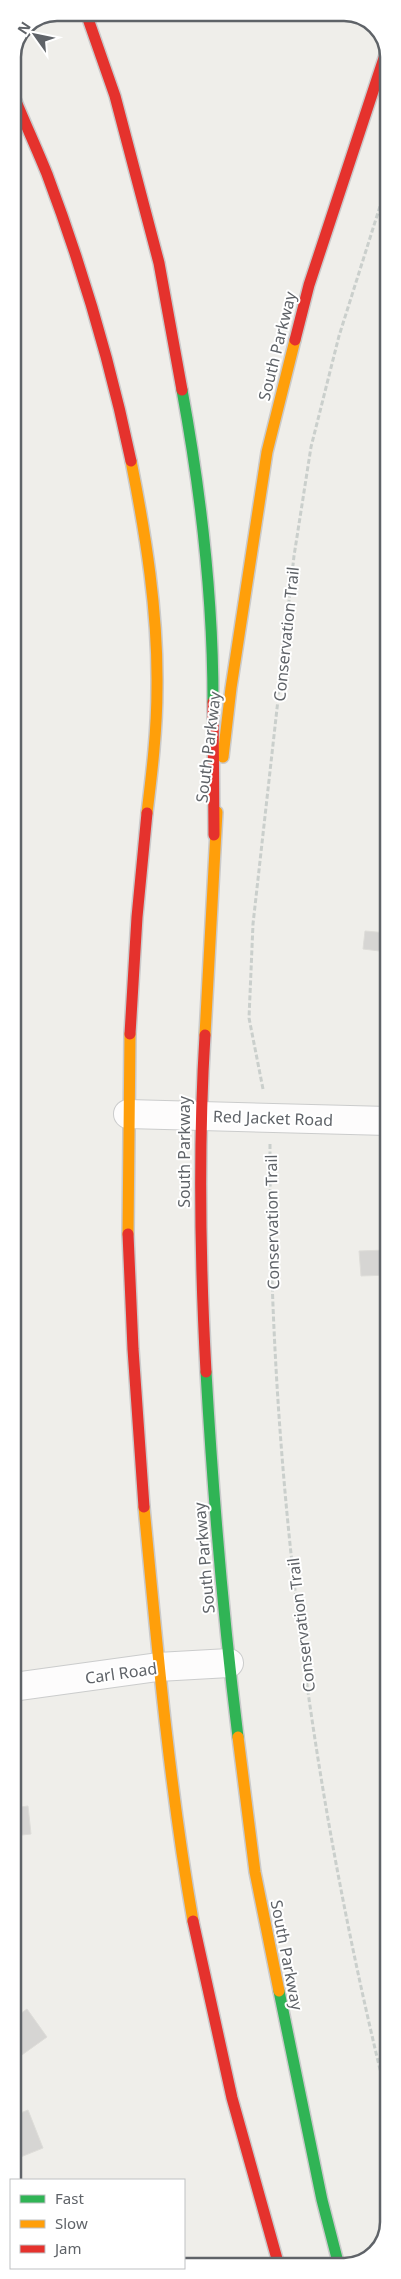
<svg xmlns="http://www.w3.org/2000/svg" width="401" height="2279" viewBox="0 0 401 2279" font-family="'Noto Sans',sans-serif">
<rect width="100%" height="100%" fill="#efeeea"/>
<g fill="#d6d5d3" stroke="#deddd9">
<polygon points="365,931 388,933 388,952 363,949"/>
<polygon points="387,1250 388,1275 361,1276 359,1251"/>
<polygon points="28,1806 31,1834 13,1836 13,1808"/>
<polygon points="27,2009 47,2037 19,2057 13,2048 13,2019"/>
<polygon points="28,2110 43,2148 13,2160 13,2116"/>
</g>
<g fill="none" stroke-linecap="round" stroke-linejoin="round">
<g stroke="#cbcccc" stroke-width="30">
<g id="street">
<polyline points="128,1114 388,1121"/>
<polyline points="13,1687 158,1667 229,1663"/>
</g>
</g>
<g stroke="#cacacb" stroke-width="14">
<g id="fast">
<path d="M182,390c19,103 31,208 31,312"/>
<path d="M206,1372c7,122 17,244 32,365"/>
<polyline points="279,1991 322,2200 339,2266"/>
</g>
</g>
<g stroke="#cacacb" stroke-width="14">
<g id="slow">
<path d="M131,461c15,75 27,151 26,227 0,42 -5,84 -10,125"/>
<polyline points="223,757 231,688 267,452 295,340"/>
<polyline points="205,1035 217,812"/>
<polyline points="128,1234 130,1034"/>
<path d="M144,1507c13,139 25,277 49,414"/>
<polyline points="238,1737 255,1872 279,1991"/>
</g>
</g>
<g stroke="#cacacb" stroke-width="14">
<g id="jam">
<polyline points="86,13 115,96 159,263 182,390"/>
<path d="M13,94c11,27 23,53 34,80 35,93 64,191 84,287"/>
<polyline points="295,340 309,285 387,49"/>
<polyline points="213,702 214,835"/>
<polyline points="130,1034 137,917 147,813"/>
<path d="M205,1035c-7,113 -5,225 1,337"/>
<polyline points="128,1234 133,1349 144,1507"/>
<polyline points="193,1921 232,2098 279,2266"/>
</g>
</g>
<g stroke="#cacfcc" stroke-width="3" stroke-dasharray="5 2.5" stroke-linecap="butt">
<polyline points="263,1089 249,1018 253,924 294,556 311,447 339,336 388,181"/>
<path d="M270,1144c-1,322 40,646 118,958"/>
</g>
<use href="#street" stroke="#fdfcfc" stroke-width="28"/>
<use href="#fast" stroke="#30b455" stroke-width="11"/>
<use href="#slow" stroke="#ff9f0a" stroke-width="11"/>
<use href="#jam" stroke="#e5322d" stroke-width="11"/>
</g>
<g text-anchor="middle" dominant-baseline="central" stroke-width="4" stroke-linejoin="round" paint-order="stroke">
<g font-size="16" fill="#5f6368" stroke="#fff">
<text transform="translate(277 346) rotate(-76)">South Parkway</text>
<text transform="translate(286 634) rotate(-84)">Conservation Trail</text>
<text transform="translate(208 747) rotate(-83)">South Parkway</text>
<text transform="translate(273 1118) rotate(2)">Red Jacket Road</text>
<text transform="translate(184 1152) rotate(-90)">South Parkway</text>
<text transform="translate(272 1222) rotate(-91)">Conservation Trail</text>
<text transform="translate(204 1558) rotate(-95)">South Parkway</text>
<text transform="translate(301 1625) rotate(-97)">Conservation Trail</text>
<text transform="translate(121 1673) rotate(-8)">Carl Road</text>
<text transform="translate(287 1955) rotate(79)">South Parkway</text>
</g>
</g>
<path d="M0 0H401V2279H0ZM57 21H344A36 36 0 0 1 380 57V2222A36 36 0 0 1 344 2258H57A36 36 0 0 1 21 2222V57A36 36 0 0 1 57 21Z" fill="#fff" fill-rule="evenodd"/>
<path fill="none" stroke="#5f6368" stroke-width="2.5" d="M57 21H344A36 36 0 0 1 380 57V2222A36 36 0 0 1 344 2258H57A36 36 0 0 1 21 2222V57A36 36 0 0 1 57 21Z"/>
<rect x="10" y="2179" width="175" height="90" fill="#ffffff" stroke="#bfc1c3"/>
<rect x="20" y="2195" width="25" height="8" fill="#30b455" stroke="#bfc1c3"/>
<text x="55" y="2204" font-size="15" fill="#5f6368">Fast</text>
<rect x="20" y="2220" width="25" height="8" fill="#ff9f0a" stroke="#bfc1c3"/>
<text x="55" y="2229" font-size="15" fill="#5f6368">Slow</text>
<rect x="20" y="2245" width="25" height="8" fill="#e5322d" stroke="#bfc1c3"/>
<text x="55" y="2254" font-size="15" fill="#5f6368">Jam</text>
<g transform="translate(35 35) rotate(303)" stroke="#ffffff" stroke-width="4" paint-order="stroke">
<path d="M0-4L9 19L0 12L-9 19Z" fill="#5f6368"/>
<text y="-8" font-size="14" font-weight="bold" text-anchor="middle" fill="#5f6368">N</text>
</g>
</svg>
